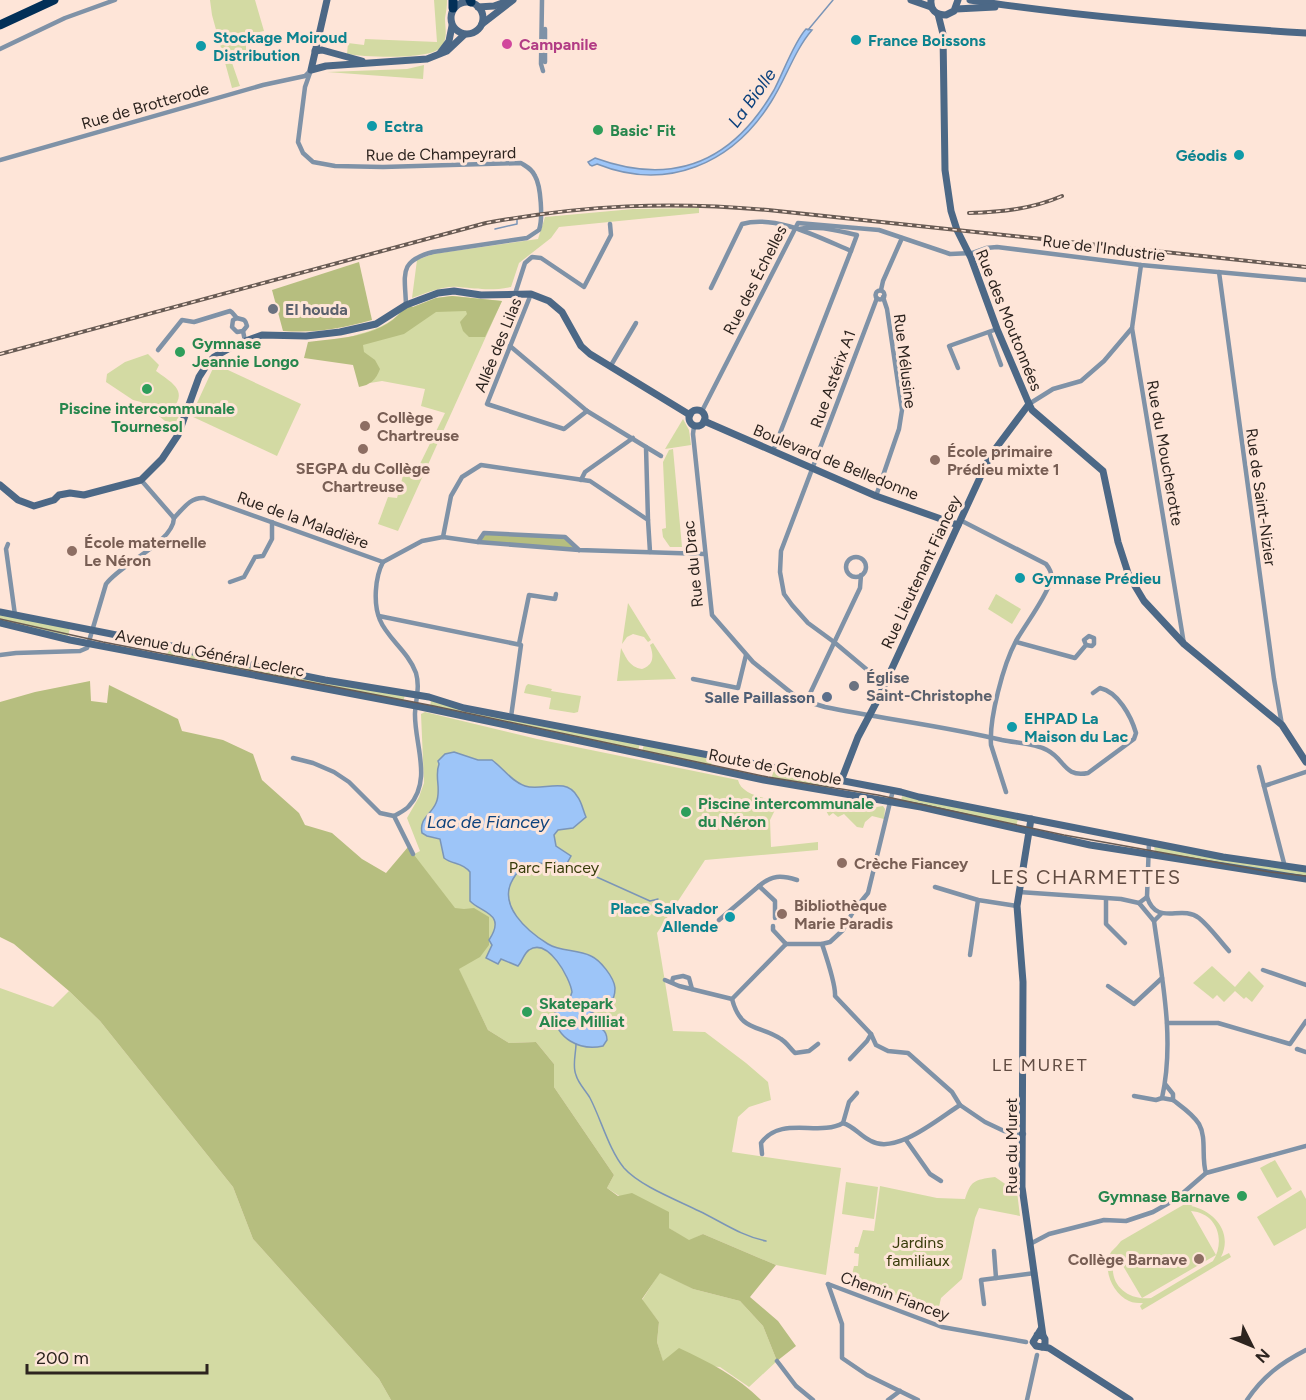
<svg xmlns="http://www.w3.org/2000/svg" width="1306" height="1400" viewBox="0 0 1306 1400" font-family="Figtree,sans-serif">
<rect width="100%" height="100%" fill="#fee5d8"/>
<g fill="#d3daa3" fill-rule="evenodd">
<polygon points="210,0 255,0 264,31 246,35 246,56 231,60 240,86 232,88 212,15"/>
<path d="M434,0h13c0,7 -1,12 -2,18 0,11 4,23 -6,31 -15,11 -74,8 -92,5l1,-11 16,2 1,-6 72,3z"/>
<polygon points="424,65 423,79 327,72 407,69"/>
<path d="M699,208v5l-140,14 -8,11 -32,25 -8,24c-20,4 -32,2 -52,0 -15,-2 -33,6 -47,11l5,-38 16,-6 105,-15 7,-22 88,-8z"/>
<path d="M452,296l50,5 -104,230 -20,-7 10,-27 9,1 8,-30 12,2 28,-57 -24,-7 4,-17 -43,-8 -12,2 -21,-46c21,-6 44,-11 57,-32l7,2 23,-9z"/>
<path d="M148,354l11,11 -3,6c13,10 33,19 17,37l6,8 -5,12 -33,-26 -8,-2 -27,-18 1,-8 18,-12z"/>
<polygon points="215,364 301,404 277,456 191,416"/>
<polygon points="683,419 689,430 691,445 665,449"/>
<polygon points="673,449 682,547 670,547 663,537 662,529 666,528 663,462 669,450"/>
<polygon points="996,594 1021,609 1012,624 988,609"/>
<polygon points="628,603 651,640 648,642 644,637 633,634 627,637 622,644"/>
<polygon points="0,614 70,628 68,636 0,620"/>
<path d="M653,643l23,36 -59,2 4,-33c5,9 8,19 21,21 12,-4 12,-13 8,-24z"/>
<polygon points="169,647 405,695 403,702 167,656"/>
<polygon points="528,684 552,689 551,691 581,696 578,712 574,713 549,709 551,698 524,693 526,686"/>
<polygon points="431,700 640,743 638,751 430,707"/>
<path d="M425,712l112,27 201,41c3,15 28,18 41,22l-9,18 1,27 47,-5v8l-113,10 -48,73 16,98 32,1 41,31 22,19 3,18 -22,7 -11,10 -6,35 109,16 -15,107 -50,-10 -73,-31 -14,7 -82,-53 7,-13 -60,-88v-23l-18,-22 -27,1 -21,-13 -83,-171 15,-8 -13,-33 12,-21 5,-14 -3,-69z"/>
<polygon points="644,744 712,758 711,767 642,752"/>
<polygon points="774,770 832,781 831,789 771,779"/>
<polygon points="902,796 1018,819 1016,827 901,801"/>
<polygon points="826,803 864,809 883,806 885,809 884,819 872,816 865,822 863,828 857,827 844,814 838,817 833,813 829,816 825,809"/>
<polygon points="1154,846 1271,867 1306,871 1306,877 1155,852"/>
<polygon points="1212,966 1235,987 1249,971 1264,986 1252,1002 1246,997 1244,999 1235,991 1224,1002 1217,995 1213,999 1193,983"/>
<polygon points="0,988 53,1007 69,991 100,1021 233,1187 253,1239 379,1379 391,1400 0,1400"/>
<polygon points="1275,1160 1292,1189 1277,1198 1260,1168"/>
<path d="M995,1177l22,15 3,24 -41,-8 -4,10 -13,61 -21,19 -3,13 -87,-33 3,-12h4l1,-12 -5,-1 1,-6h3l5,-17 11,1 6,-45 57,12 28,1c6,-18 8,-19 30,-22z"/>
<polygon points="846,1182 878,1187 874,1219 842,1214"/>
<polygon points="1301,1190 1306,1199 1306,1228 1274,1246 1257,1217"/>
<path d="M1197,1197l2,4 -8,5c24,5 42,27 30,51l8,-4 2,4 -89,53 -2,-4 3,-3c-5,0 -10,0 -14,-2 -17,-8 -27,-32 -18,-49 3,-3 7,-7 10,-11zM1191,1211c26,2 35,29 22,50l-62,37c-27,3 -46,-18 -35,-44l26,44 74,-43z"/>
<polygon points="660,1272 693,1289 740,1301 763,1326 777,1361 749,1387 720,1367 663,1362 657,1342 659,1322 642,1300"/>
</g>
<g fill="#b6be7f">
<path d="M359,262l13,58c-34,9 -54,13 -89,11l-11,-41z"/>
<path d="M452,296l50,5 -17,36h-16l-6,-6 -3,-9 7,-8 -1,-3 -30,1 -32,22 -41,11 1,7 11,8 5,9c-4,11 -10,16 -21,18l-6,-22 -49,-7 4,-16c32,-4 79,-5 98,-37l7,2 23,-9z"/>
<polygon points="484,533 565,537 579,550 478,542"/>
<path d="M90,681l1,20 16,2 2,-18 69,34 4,12 41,9 30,14 9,26 37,33 6,12 27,8 30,26 24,14 22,-26 47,61 9,1 10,-1 15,9v28l-9,12 -21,12 29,61 21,13 27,-1 18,22v23l60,88 -7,13 11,8 14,-3 37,19v16l20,12 14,-6 73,31 -26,32 28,24 18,25 -19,15 -14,-35 -23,-25 -47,-12 -33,-16 -18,26 17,23 -2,20 6,19 16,-13c30,14 58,28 82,52h-370l-12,-21 -126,-140 -20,-52 -133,-166 -31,-30 -55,-47 -14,-7v-235l35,-10z"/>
</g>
<g fill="#9dc5f8" stroke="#7b95b7" stroke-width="1.5">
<path d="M806,29l6,1c-18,21 -26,49 -41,72 -39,62 -104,90 -174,62l-5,2 -2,-1 -2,-3 7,-4c79,29 138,3 179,-68 9,-17 20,-48 32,-61z"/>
<path d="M454,752l24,8h14c11,8 20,22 33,26 17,6 40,-10 52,10 5,6 6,15 9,21l-13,11 -15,2 -4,5 2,11 15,10 -5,9c-13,1 -27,-5 -40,1 -6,2 -10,8 -13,13 -16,26 14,52 35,65 13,8 29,5 43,12 9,4 23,21 24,32 0,24 -20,17 -30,30l3,6c10,3 19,4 19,16l-4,6c-23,5 -47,-7 -49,-32l16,-16 2,-6c-2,-14 -24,-55 -43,-42 -5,3 -7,12 -11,16l-17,-7 -3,5 -12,-6 6,-13 -3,-5c18,-27 -8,-27 -19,-39v-29c-8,-10 -17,-7 -26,-14l-4,-19 -13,-3 -5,-3c-3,-15 9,-18 14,-30 6,-13 -2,-26 3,-39l-1,-3 7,-7z"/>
</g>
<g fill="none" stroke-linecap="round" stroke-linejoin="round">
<g stroke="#7b95b7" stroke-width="1.5">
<polyline points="808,30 833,0"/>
<polyline points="495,229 517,224 517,218"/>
<polyline points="590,874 650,901 658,899"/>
<path d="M576,1044c0,9 -4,22 0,31 2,8 10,16 14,23 11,21 19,52 34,70 16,18 53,32 75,43 23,11 42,25 67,30"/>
</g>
<g stroke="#7f92a7" stroke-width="4.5">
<polyline points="542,0 541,64 543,71"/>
<polyline points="0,49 65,18 115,0"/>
<polyline points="545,62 545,29"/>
<path d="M311,70l-6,17 -7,55 5,11 10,9 22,4 48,1 138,-4c6,4 11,6 14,13 6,10 8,43 4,54l-12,8 -94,14c-35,9 -28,22 -27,53"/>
<polyline points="0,160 263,85 305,76 309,72"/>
<path d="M799,229c19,-4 39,2 58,6l-6,16"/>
<polyline points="1141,265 1132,328 1184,644"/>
<polyline points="1219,272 1274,679 1282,725"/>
<path d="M711,288l31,-64c34,-10 78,14 109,27l-78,200"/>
<polyline points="881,290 883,281 902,238"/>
<circle cx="880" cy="295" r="4.5"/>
<polyline points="515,294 525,263 532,257 541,258 584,287 611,235 610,224"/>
<polyline points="531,294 487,404 564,429 587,411"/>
<polyline points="877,298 781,551 780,572 784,594 792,605 808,623 834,642 884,684"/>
<polyline points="237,318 233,320 232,327 237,332 243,331"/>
<polyline points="989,332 1001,365"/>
<polyline points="510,346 587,411 646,447 648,520"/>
<path d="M158,350l24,-30 12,2 36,-11c3,1 5,6 7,7 6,2 8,0 10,8l-4,5 2,10"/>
<polyline points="610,367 636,323"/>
<polyline points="958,368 949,346 997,329"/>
<polyline points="1029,404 1053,389 1081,381 1104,361 1132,328"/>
<polyline points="702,411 798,223 879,230 950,254 972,253 986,248 997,247 1141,265 1306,280"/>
<path d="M694,426l-1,8 19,181 41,47 46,37 26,8c59,12 119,19 177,33 14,3 32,3 45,10 18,9 17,28 41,23l46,-34 2,-6c-5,-17 -18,-41 -36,-45l-7,5"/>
<polyline points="646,447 661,456"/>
<polyline points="141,480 174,518"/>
<polyline points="581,480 585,472 633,438"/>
<polyline points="876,496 899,429 902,410 887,309 883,297"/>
<path d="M174,518c9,-9 16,-21 30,-20l179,64"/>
<path d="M960,520l86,44c4,5 7,10 5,17 -8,21 -24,41 -35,60 -13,24 -27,78 -25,104l15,47"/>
<polyline points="443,537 451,496 462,477 481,465 590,481 648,520 650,552"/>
<polyline points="478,542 484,533 565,537 579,550"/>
<polyline points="8,544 6,549 15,615"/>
<circle cx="856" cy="567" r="10"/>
<polyline points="383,562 422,541 443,537 478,542 579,550 705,554"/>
<path d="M383,562c-8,15 -10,42 -3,58 7,18 28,31 36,53 4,14 0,25 -1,40 -1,30 18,67 -6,93 -3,4 -10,7 -15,10"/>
<polyline points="230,582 244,577 255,557 263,556 272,539 272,522"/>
<polyline points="379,616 521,645 511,717"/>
<polyline points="1016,642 1075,658 1086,645 1092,646 1094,644 1094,638 1089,636 1084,640 1086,645"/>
<polyline points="519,644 529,595 555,599 556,594"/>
<path d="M0,655l16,-2 64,-2 7,-3 19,-64c15,-21 67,-41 68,-66"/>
<polyline points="693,679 738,688 746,655"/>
<polyline points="806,702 860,588 861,575"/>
<polyline points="293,758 313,763 334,772 349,782 380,813 394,816 413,854"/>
<polyline points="1259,767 1285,867"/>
<polyline points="1264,786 1306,772"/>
<path d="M759,886c13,-11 22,-11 38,-6"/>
<polyline points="935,887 978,900 1017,906"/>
<polyline points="1019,892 1121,899 1139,903"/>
<polyline points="1147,897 1149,842"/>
<polyline points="1106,899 1106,924 1125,943"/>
<path d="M1161,914l-7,7 -15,-18 8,-6c10,30 34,7 52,21 11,9 20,22 30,33"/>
<polyline points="719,920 759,886 775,901 775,918"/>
<path d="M1154,921c8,58 21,119 8,177l11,2v-6l-8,-10"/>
<polyline points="773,926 773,930 786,944"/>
<polyline points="786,944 822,944 830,942 843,930 854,910 868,893 893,790"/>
<path d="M822,944c4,12 14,41 13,52l36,38 5,11 12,6 20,2 44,39 8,13 25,17 19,9 20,3"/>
<polyline points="970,955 978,900"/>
<polyline points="1263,970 1306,985"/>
<polyline points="665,980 679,986 732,999 786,944"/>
<polyline points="672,982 673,978 683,976 689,978 692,989"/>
<polyline points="1108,986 1134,1004 1162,978"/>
<path d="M732,999c9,34 27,25 49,40 5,3 9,9 14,14l14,-2 9,-7"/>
<polyline points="1167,1023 1218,1023 1290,1044 1306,1021"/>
<polyline points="1297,1049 1306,1052"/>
<polyline points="850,1059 867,1041 871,1034"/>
<polyline points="1134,1096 1156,1100 1162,1098"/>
<path d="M1173,1100c9,7 20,14 26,24 8,14 2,34 7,49"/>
<polyline points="843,1123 849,1102 857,1093"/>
<polyline points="906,1140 930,1174 941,1181"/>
<path d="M762,1154l-1,-11c20,-28 58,-6 82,-20 12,4 17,13 28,18 25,14 67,-22 89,-36"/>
<polyline points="1030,1244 1049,1234 1104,1220 1126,1221 1153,1212 1176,1199 1206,1173 1306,1146"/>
<polyline points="994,1251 996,1278"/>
<polyline points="828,1284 942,1327 1026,1342"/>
<polyline points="828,1284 842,1324 842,1358 867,1375 918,1400"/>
<polyline points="984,1304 981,1280 1035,1273"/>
<polyline points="777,1361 796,1386 813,1400"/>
<polyline points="888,1400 900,1391"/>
<polyline points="1027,1400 1037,1355"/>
<path d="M1247,1400c16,-24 34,-37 59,-50"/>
</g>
<g stroke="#4c6886" stroke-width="7">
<polyline points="327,0 311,70 326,66 427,59 447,51 464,35"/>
<polyline points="911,0 931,7"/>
<path d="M931,0c-1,10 5,15 15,15l8,-4 4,-11"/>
<path d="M970,0c111,17 224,26 336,33"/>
<circle cx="467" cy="18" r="16"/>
<polyline points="478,7 494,6 508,1"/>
<polyline points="956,9 995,7"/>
<polyline points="938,14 943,34 945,170 951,211 957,230 971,258 997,329 1029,404 1032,410 1103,471 1118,542 1129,576 1144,601 1184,644 1282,725 1306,762"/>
<polyline points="482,24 513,0"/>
<polyline points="315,51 322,50 362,61"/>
<polyline points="440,53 449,41 452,26"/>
<circle cx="697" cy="418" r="8"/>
<polyline points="704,421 876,496 958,525"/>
<polyline points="0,485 18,500 34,506 54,500 59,495 70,493 84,495 141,480 162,459 178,435 199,377 208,363 214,357 237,344 262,335 306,336 340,332 376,324 406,305 438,293 454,291 481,295 531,294 549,301 562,312 581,346 590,354 690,415"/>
<polyline points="0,612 167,645 217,658 325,680 429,697 464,708 901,792 919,797 1223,857 1306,869"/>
<polyline points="0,623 70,640 416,706 764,780 921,807 1090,845 1306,879"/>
<polyline points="841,781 858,737 876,703 990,456 1029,404"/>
<polyline points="1031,819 1017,906 1023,982 1022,1187 1043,1336"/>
<polyline points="1037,1335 1043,1336 1045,1339 1045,1344 1042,1347 1036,1346 1033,1342 1041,1329"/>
<polyline points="1042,1347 1049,1348 1130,1400"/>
</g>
<g stroke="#023058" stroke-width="9">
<polyline points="453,0 453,8"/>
<polyline points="470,0 471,2"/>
<polyline points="0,25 54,0"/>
</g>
<polyline stroke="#685b54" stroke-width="1.5" points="0,619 103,642 434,706 768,777 878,795 1064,835 1270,872 1306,876"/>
<g stroke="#685b54" stroke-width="4">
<g id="rail">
<path d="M969,213c33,-1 63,-4 93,-17"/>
<path d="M0,354l486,-131c98,-18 183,-22 282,-13l538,57"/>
</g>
</g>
<use href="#rail" stroke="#fee5d8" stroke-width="1.5" stroke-dasharray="4.5" stroke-linecap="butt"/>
</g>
<g fill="#0f9aa8" stroke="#fee5d8" stroke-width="2">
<circle cx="856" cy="40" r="6"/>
<circle cx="201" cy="46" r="6"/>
<circle cx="372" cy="126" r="6"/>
<circle cx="1239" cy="155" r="6"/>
<circle cx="1020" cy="578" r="6"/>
<circle cx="1012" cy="727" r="6"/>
<circle cx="730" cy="917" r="6"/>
</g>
<circle fill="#d1479c" stroke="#fee5d8" stroke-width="2" cx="507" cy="44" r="6"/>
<g fill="#2e9e5b" stroke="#fee5d8" stroke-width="2">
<circle cx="598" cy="130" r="6"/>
<circle cx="180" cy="352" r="6"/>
<circle cx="147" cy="389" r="6"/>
<circle cx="686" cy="812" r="6"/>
<circle cx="527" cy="1012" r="6"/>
<circle cx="1242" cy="1196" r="6"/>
</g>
<g fill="#6b7280" stroke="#fee5d8" stroke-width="2">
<circle cx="273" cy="309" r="6"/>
<circle cx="854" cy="686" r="6"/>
</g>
<g fill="#8d6e63" stroke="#fee5d8" stroke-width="2">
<circle cx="365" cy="426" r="6"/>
<circle cx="363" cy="449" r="6"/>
<circle cx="935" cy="460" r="6"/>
<circle cx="72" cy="551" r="6"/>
<circle cx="842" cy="863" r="6"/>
<circle cx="782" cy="914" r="6"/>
<circle cx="1199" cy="1259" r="6"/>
</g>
<circle fill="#5c6f8a" stroke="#fee5d8" stroke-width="2" cx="827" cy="697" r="6"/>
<g text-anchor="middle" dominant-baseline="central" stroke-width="6" stroke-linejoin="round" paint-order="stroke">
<g font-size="16" font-weight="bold" fill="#0d838f" stroke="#fee5d8" text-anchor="start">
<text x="213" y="37">Stockage Moiroud<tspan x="213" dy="18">Distribution</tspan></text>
<text x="868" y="40">France Boissons</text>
<text x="384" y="126">Ectra</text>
<text x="1227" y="155" text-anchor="end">Géodis</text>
<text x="1032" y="578">Gymnase Prédieu</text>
<text x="1024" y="718">EHPAD La<tspan x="1024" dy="18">Maison du Lac</tspan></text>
<text x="718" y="908" text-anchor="end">Place Salvador<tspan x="718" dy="18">Allende</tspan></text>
</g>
<g font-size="16" font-weight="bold" fill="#b23c85" stroke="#fee5d8" text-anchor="start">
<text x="519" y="44">Campanile</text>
</g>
<g font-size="16" fill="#2d241f" stroke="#fee5d8">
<text transform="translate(145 106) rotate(-16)">Rue de Brotterode</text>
<text transform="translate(441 154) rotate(-1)">Rue de Champeyrard</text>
<text transform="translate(1104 248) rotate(7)">Rue de l'Industrie</text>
<text transform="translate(755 280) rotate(-63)">Rue des Échelles</text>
<text transform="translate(1009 320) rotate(68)">Rue des Moutonnées</text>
<text transform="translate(498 345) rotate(-68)">Allée des Lilas</text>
<text transform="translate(905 361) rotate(83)">Rue Mélusine</text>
<text transform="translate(833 379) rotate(-70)">Rue Astérix A1</text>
<text transform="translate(1165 453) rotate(80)">Rue du Moucherotte</text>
<text transform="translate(836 462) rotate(22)">Boulevard de Belledonne</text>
<text transform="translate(1261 497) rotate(82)">Rue de Saint-Nizier</text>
<text transform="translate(303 520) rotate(20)">Rue de la Maladière</text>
<text transform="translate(693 564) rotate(-96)">Rue du Drac</text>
<text transform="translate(921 572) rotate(-65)">Rue Lieutenant Fiancey</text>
<text transform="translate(210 653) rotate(11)">Avenue du Général Leclerc</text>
<text transform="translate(775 767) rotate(11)">Route de Grenoble</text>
<text transform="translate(1011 1146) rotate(-90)">Rue du Muret</text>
<text transform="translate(895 1296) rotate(20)">Chemin Fiancey</text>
</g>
<g font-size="16" font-weight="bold" fill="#27864d" stroke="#fee5d8" text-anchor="start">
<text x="610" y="130">Basic' Fit</text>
<text x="192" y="343">Gymnase<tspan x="192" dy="18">Jeannie Longo</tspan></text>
<text x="147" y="408" text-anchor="middle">Piscine intercommunale<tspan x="147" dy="18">Tournesol</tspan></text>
<text x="698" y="803">Piscine intercommunale<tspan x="698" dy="18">du Néron</tspan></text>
<text x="539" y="1003">Skatepark<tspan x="539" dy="18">Alice Milliat</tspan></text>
<text x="1230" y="1196" text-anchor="end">Gymnase Barnave</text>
</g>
<g font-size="16" font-weight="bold" fill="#5b616d" stroke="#fee5d8" text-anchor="start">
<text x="285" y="309">El houda</text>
<text x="866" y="677">Église<tspan x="866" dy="18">Saint-Christophe</tspan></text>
</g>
<g font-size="16" font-weight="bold" fill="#785e54" stroke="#fee5d8" text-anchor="start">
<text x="377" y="417">Collège<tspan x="377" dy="18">Chartreuse</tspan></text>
<text x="947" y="451">École primaire<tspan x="947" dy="18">Prédieu mixte 1</tspan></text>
<text x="363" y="468" text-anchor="middle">SEGPA du Collège<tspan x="363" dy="18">Chartreuse</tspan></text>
<text x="84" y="542">École maternelle<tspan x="84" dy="18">Le Néron</tspan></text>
<text x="854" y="863">Crèche Fiancey</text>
<text x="794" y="905">Bibliothèque<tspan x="794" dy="18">Marie Paradis</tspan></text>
<text x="1187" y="1259" text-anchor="end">Collège Barnave</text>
</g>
<g font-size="16" font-weight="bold" fill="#4e5e75" stroke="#fee5d8" text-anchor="end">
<text x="815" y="697">Salle Paillasson</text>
</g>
<g font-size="16" fill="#383c0a" stroke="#fee5d8">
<text x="554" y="867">Parc Fiancey</text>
<text x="918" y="1242">Jardins<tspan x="918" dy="18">familiaux</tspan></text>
</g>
<g font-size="18" font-style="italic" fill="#0d427d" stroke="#fee5d8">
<text transform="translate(752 98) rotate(-54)">La Biolle</text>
<text x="488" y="822">Lac de Fiancey</text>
</g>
<g font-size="18" letter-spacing="1.5" fill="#624d43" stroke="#fee5d8">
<text x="1040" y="1065">LE MURET</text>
</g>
<g font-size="20" letter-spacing="1.5" fill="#624d43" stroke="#fee5d8">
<text x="1086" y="877">LES CHARMETTES</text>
</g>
</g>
<g transform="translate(1252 1346) rotate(133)" stroke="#fee5d8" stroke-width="4.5" paint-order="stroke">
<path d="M0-4.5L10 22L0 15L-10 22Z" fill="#2d241f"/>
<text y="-9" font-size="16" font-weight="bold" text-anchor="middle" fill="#2d241f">N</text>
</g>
<path d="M27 1364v9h180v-9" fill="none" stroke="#2d241f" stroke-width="3"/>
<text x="36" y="1364" font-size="18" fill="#2d241f" stroke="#fee5d8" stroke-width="4.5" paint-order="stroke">200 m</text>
</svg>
